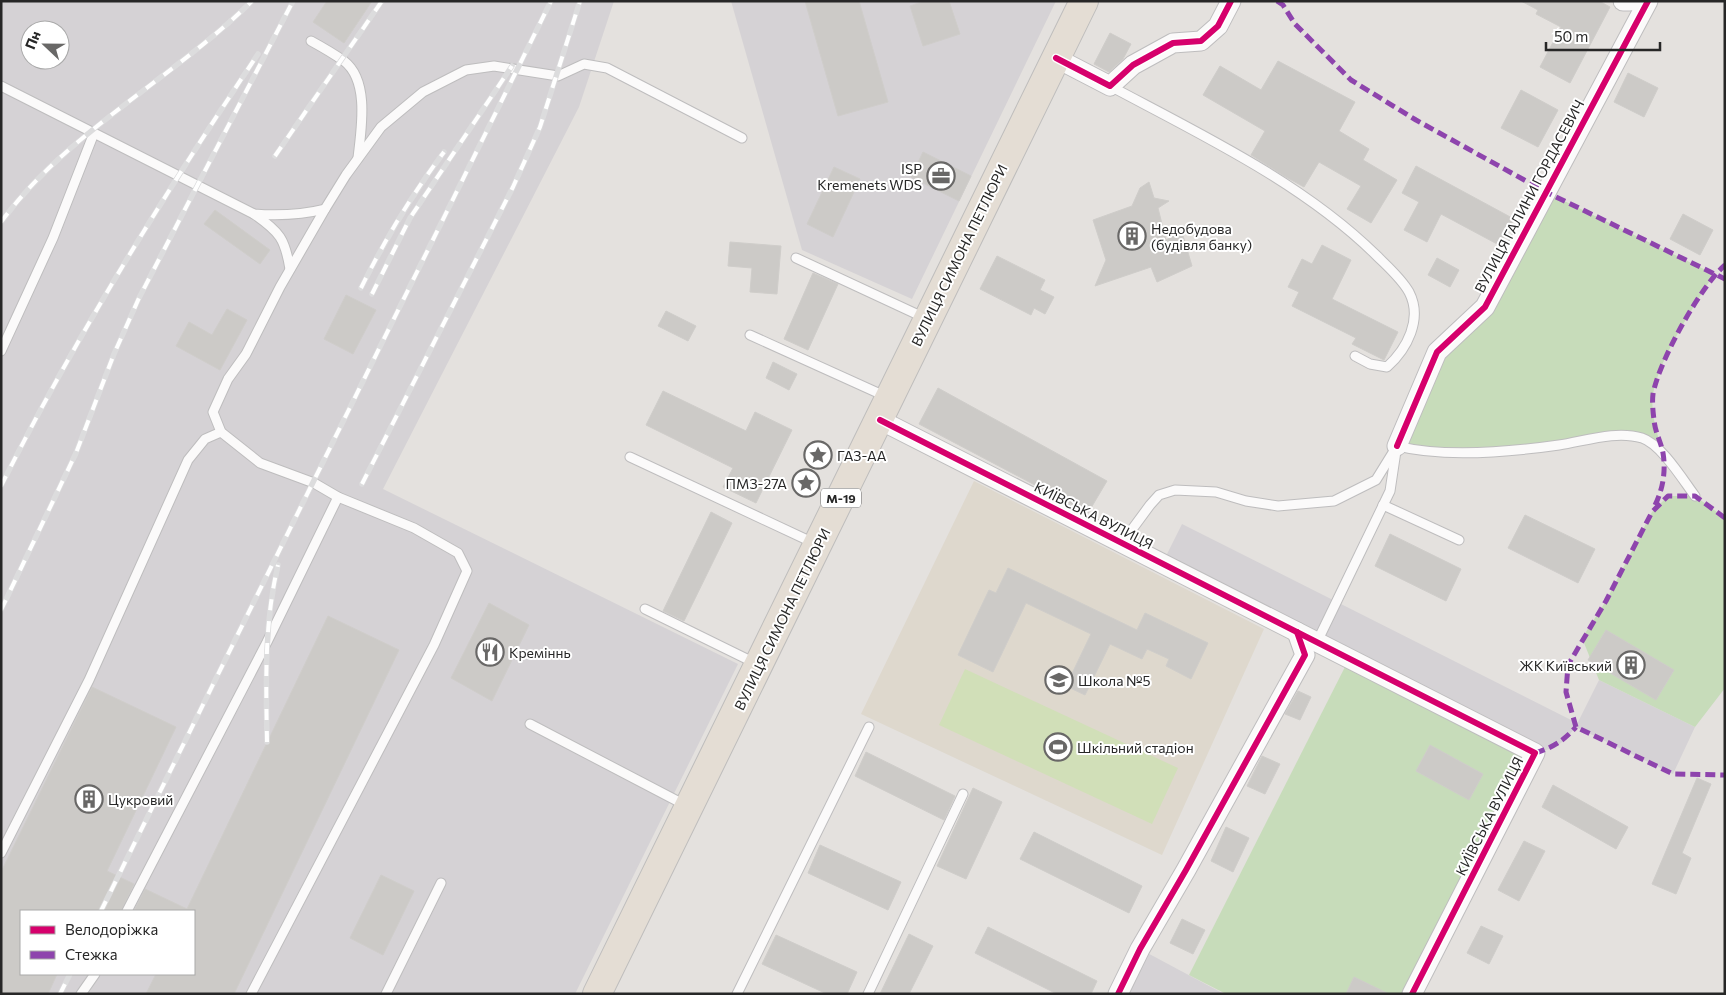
<svg xmlns="http://www.w3.org/2000/svg" width="1726" height="995" viewBox="0 0 1726 995" font-family="Commissioner,sans-serif">
<rect width="100%" height="100%" fill="#e4e1de"/>
<g fill="#d5d2d5" fill-rule="evenodd">
<path d="M1,1h613l-35,106 -196,382 355,175 -163,330h-574zM30,30h30v30h-30zM21,911h173v63h-173z"/>
<polygon points="731,1 1056,1 912,299 802,250"/>
<polygon points="1182,524 1575,722 1576,726 1599,680 1695,727 1673,774 1576,727 1564,741 1553,748 1535,753 1162,564"/>
<polygon points="1140,949 1224,994 1118,994"/>
</g>
<polygon fill="#ded8cd" points="974,481 1264,629 1162,855 861,714"/>
<g fill="#c7dcba">
<path d="M1546,192l168,82c-20,33 -54,82 -61,120 -3,20 5,41 10,60l-20,-16 -18,-2 -130,14 -98,-4 40,-94 48,-45z"/>
<polygon points="1668,496 1695,496 1725,518 1725,688 1695,727 1599,680 1582,638 1606,601 1652,512"/>
<polygon points="1349,659 1535,753 1412,994 1226,994 1189,975"/>
</g>
<polygon fill="#d1dfb8" points="965,669 1178,768 1152,824 939,725"/>
<g fill="#cccac7" stroke="#cfcdca">
<polygon points="327,1 372,1 344,43 313,22"/>
<polygon points="805,1 859,1 888,102 838,116"/>
<polygon points="924,1 949,1 960,34 923,46 910,6"/>
<polygon points="1521,1 1599,1 1610,7 1570,83 1540,67 1561,27 1536,14 1538,10"/>
<polygon points="1110,33 1131,44 1123,59 1109,72 1094,64"/>
<polygon points="1278,61 1355,102 1339,131 1369,149 1363,160 1397,180 1371,223 1347,209 1361,186 1319,162 1304,187 1284,176 1251,155 1265,131 1203,95 1220,66 1261,90"/>
<polygon points="1628,73 1658,88 1644,117 1614,102"/>
<polygon points="1521,90 1558,110 1538,147 1501,128"/>
<polygon points="923,152 971,176 959,201 911,177"/>
<polygon points="1416,166 1514,219 1499,245 1441,214 1427,242 1404,230 1419,202 1402,193"/>
<polygon points="834,167 860,179 833,237 807,224"/>
<polygon points="1149,182 1154,198 1169,201 1158,208 1166,240 1182,232 1192,266 1157,282 1151,267 1095,286 1106,260 1093,220 1132,206 1140,188"/>
<polygon points="215,210 270,250 260,264 204,224"/>
<polygon points="1683,214 1713,230 1700,255 1670,239"/>
<polygon points="730,242 781,246 777,294 750,292 752,268 728,266"/>
<polygon points="1322,245 1351,260 1332,299 1398,332 1384,360 1352,344 1356,338 1292,306 1299,292 1288,287 1302,259 1312,264"/>
<polygon points="997,256 1045,280 1040,290 1054,297 1045,314 1034,308 1031,315 980,289"/>
<polygon points="1437,258 1459,270 1450,287 1428,275"/>
<polygon points="813,273 838,284 808,350 784,339"/>
<polygon points="346,295 376,310 353,354 324,339"/>
<polygon points="227,309 247,320 220,370 176,346 189,322 212,335"/>
<polygon points="666,311 696,326 688,341 658,326"/>
<polygon points="773,362 797,374 789,390 766,378"/>
<polygon points="938,388 1107,481 1088,513 919,424"/>
<polygon points="663,391 746,431 755,412 792,430 756,503 723,487 733,468 646,425"/>
<polygon points="711,512 732,523 684,621 663,611"/>
<polygon points="1525,515 1595,549 1578,583 1508,548"/>
<polygon points="1390,534 1461,569 1446,601 1375,566"/>
<polygon points="1008,568 1137,630 1145,613 1208,643 1191,679 1166,666 1169,659 1147,649 1142,659 1110,644 1085,695 1066,686 1091,634 1026,603 993,672 958,655 989,590 996,593"/>
<polygon points="489,603 529,625 492,701 451,678"/>
<polygon points="328,616 399,650 234,994 146,994 156,974 194,974 194,911 134,911 145,889 187,909"/>
<polygon points="1606,630 1674,670 1656,700 1588,660"/>
<polygon points="92,687 176,727 107,871 134,884 121,911 21,911 21,974 57,974 48,994 1,994 1,872"/>
<polygon points="1298,691 1311,697 1300,720 1285,714"/>
<polygon points="1430,745 1483,774 1469,800 1416,771"/>
<polygon points="866,752 955,796 944,820 855,776"/>
<polygon points="1262,756 1280,764 1265,794 1247,786"/>
<polygon points="1697,778 1711,784 1682,853 1691,858 1676,894 1652,884"/>
<polygon points="1553,785 1628,827 1616,849 1542,807"/>
<polygon points="973,788 1002,802 966,879 937,866"/>
<polygon points="1226,827 1249,838 1233,872 1211,861"/>
<polygon points="1034,832 1142,886 1129,913 1020,859"/>
<polygon points="1524,841 1545,851 1519,901 1498,890"/>
<polygon points="820,845 901,882 888,910 808,873"/>
<polygon points="381,875 414,891 383,955 350,938"/>
<polygon points="1182,919 1205,930 1193,954 1170,943"/>
<polygon points="1481,926 1503,936 1489,964 1467,953"/>
<polygon points="988,927 1097,981 1091,994 1057,994 975,953"/>
<polygon points="909,934 933,946 909,994 880,994"/>
<polygon points="776,935 857,972 847,994 827,994 762,964"/>
<polygon points="1354,977 1389,994 1346,994"/>
</g>
<g fill="none" stroke-linecap="round" stroke-linejoin="round">
<g stroke="#bebdbe" stroke-width="11">
<g id="service">
<path d="M311,41c11,6 23,13 33,20 26,20 17,69 14,97"/>
<path d="M1,86l253,128c25,2 47,1 71,-5"/>
<path d="M1110,86c90,48 193,97 266,169 12,12 25,23 33,37 14,27 -2,57 -22,75l-17,-3 -15,-8"/>
<path d="M254,214c26,18 31,25 36,55"/>
<polyline points="796,258 925,318"/>
<polyline points="750,335 887,397"/>
<polyline points="1,351 53,238 94,133"/>
<path d="M1397,446c48,12 113,6 162,-1 26,-4 57,-15 83,-7 19,6 41,42 53,58"/>
<polyline points="630,457 816,544"/>
<polyline points="1383,505 1459,540"/>
<polyline points="1122,543 1150,505 1159,495 1175,490 1216,492 1246,501 1278,506 1334,501 1376,480 1397,446"/>
<polyline points="645,609 757,664"/>
<polyline points="1317,642 1390,491 1396,451"/>
<polyline points="530,724 687,806"/>
<polyline points="1,853 89,680 188,460 205,439 221,432"/>
<polyline points="127,911 267,642 338,497"/>
<polyline points="81,994 95,974"/>
<polyline points="251,994 434,645 467,571 458,553 414,528 338,497 314,483 260,463 221,432 213,412 228,379 246,354 280,287 325,209 346,175 381,127 423,92 466,70 494,66 558,76 584,64 607,68 742,138"/>
<polyline points="386,994 441,883"/>
<polyline points="737,994 869,727"/>
<polyline points="868,994 963,794"/>
</g>
</g>
<g stroke="#bebdbe" stroke-width="21">
<g id="minor">
<polyline points="1623,1 1630,1"/>
<polyline points="1056,58 1110,86 1133,65 1173,43 1201,41 1218,26 1231,1"/>
<polyline points="880,420 1535,753 1412,994"/>
<polyline points="1397,446 1437,352 1485,307 1648,1"/>
<polyline points="1118,994 1140,949 1186,870 1305,655 1297,632"/>
</g>
</g>
<g stroke="#bebdbc" stroke-width="30">
<polyline id="trunk" points="597,994 1084,1"/>
</g>
<use href="#service" stroke="#fbfafa" stroke-width="9"/>
<use href="#minor" stroke="#fbfafa" stroke-width="19"/>
<use href="#trunk" stroke="#e4ddd4" stroke-width="28"/>
<g stroke="#dcdcdd" stroke-width="5.5">
<g id="rail">
<polyline points="275,156 382,1"/>
<path d="M1,222c67,-91 172,-143 251,-221"/>
<path d="M361,288c25,-50 49,-91 83,-136"/>
<polyline points="372,294 410,218 512,66"/>
<polyline points="362,484 513,187 540,127 580,1"/>
<path d="M1,486c75,-150 164,-293 257,-432"/>
<polyline points="1,610 76,453 114,354 139,298 293,1"/>
<path d="M267,742c-1,-60 -3,-118 11,-177"/>
<polyline points="101,911 551,1"/>
<polyline points="60,994 70,974"/>
</g>
</g>
<use href="#rail" stroke="#fff" stroke-width="4" stroke-dasharray="11" stroke-linecap="butt"/>
<g stroke="#8e44ad" stroke-width="5" stroke-dasharray="10 5" stroke-linecap="butt">
<polyline points="1277,1 1283,5 1295,24 1351,80 1416,120 1546,192 1725,279"/>
<path d="M1655,505c8,-16 11,-34 8,-52 -2,-11 -8,-21 -9,-33 -1,-8 -2,-18 -1,-26 6,-33 47,-107 72,-129"/>
<polyline points="1725,518 1695,496 1668,496 1652,512 1606,601 1568,665 1566,692 1576,727 1673,774 1725,775"/>
<path d="M1535,753c19,-6 28,-12 41,-26"/>
</g>
<g stroke="#fff" stroke-width="9">
<g id="cycleway">
<polyline points="1056,58 1110,86 1133,65 1173,43 1201,41 1218,26 1231,1"/>
<polyline points="880,420 1535,753 1412,994"/>
<polyline points="1397,446 1437,352 1485,307 1648,1"/>
<polyline points="1118,994 1140,949 1186,870 1305,655 1297,632"/>
</g>
</g>
<use href="#cycleway" stroke="#d6006c" stroke-width="6"/>
</g>
<defs>
<g id="office-ring" transform="scale(1.4375)"><circle r="9.5" fill="#fff" stroke="#696867" stroke-width="1.5"/><path d="M-6-3h4V-5.5h4V-3h4V5H-6ZM-1-4.5V-3h2v-1.5ZM-6 0V1H6V0Z" fill="#696867"/></g>
<g id="building-ring" transform="scale(1.4375)"><circle r="9.5" fill="#fff" stroke="#696867" stroke-width="1.5"/><path d="M-4-6H4V6H1V3H-1V6H-4ZM-2.5-4.3h1.7v1.8h-1.7ZM.8-4.3h1.7v1.8H.8ZM-2.5-1h1.7V.8h-1.7ZM.8-1h1.7V.8H.8Z" fill="#696867"/></g>
<g id="sight-ring" transform="scale(1.4375)"><circle r="9.5" fill="#fff" stroke="#696867" stroke-width="1.5"/><path d="M0-6L1.8-2.2L6-1.7L2.9 1.2L3.7 5.4L0 3.3L-3.7 5.4L-2.9 1.2L-6-1.7L-1.8-2.2Z" fill="#696867"/></g>
<g id="restaurant-ring" transform="scale(1.4375)"><circle r="9.5" fill="#fff" stroke="#696867" stroke-width="1.5"/><path d="M-5-6h1v4h1v-4h1v4h1v-4h1v5L-1.5 .5V6h-2V.5L-5-1ZM5-6V6H3V1.5H1.5Q1.5-4 5-6Z" fill="#696867"/></g>
<g id="school-ring" transform="scale(1.4375)"><circle r="9.5" fill="#fff" stroke="#696867" stroke-width="1.5"/><path d="M0-5L7-2L0 1L-7-2ZM-4 1L0 2.5L4 1V4Q0 6-4 4Z" fill="#696867"/></g>
<g id="stadium-ring" transform="scale(1.4375)"><circle r="9.5" fill="#fff" stroke="#696867" stroke-width="1.5"/><path d="M0-5a6.5 5 0 1 0 0 10a6.5 5 0 1 0 0-10ZM-3.5-1.8h7v3.6h-7Z" fill="#696867"/></g>
</defs>
<g fill-rule="evenodd">
<use href="#office-ring" x="941" y="176"/>
<use href="#building-ring" x="1132" y="236"/>
<use href="#sight-ring" x="818" y="455"/>
<use href="#sight-ring" x="806" y="483"/>
<use href="#restaurant-ring" x="490" y="652"/>
<use href="#building-ring" x="1631" y="665"/>
<use href="#school-ring" x="1059" y="680"/>
<use href="#stadium-ring" x="1058" y="747"/>
<use href="#building-ring" x="89" y="799"/>
</g>
<g text-anchor="middle" dominant-baseline="central" stroke-width="4" stroke-linejoin="round" paint-order="stroke">
<rect fill="#fff" stroke="#686868" stroke-width="1" x="821" y="488.5" width="40" height="19" rx="4"/>
<g font-size="12" font-weight="bold" fill="#272727">
<text x="841" y="498">М-19</text>
</g>
<g font-size="14" fill="#272727" stroke="#fff" text-anchor="start">
<text x="922" y="168" text-anchor="end">ISP<tspan x="922" dy="16">Kremenets WDS</tspan></text>
<text x="1151" y="228">Недобудова<tspan x="1151" dy="16">(будівля банку)</tspan></text>
<text x="837" y="455">ГАЗ-АА</text>
<text x="787" y="483" text-anchor="end">ПМЗ-27А</text>
<text x="509" y="652">Креміннь</text>
<text x="1612" y="665" text-anchor="end">ЖК Київський</text>
<text x="1078" y="680">Школа №5</text>
<text x="1077" y="747">Шкільний стадіон</text>
<text x="108" y="799">Цукровий</text>
</g>
<g font-size="14" fill="#272727" stroke="#fff">
<text transform="translate(1529 196) rotate(-62)">ВУЛИЦЯ ГАЛИНИ ГОРДАСЕВИЧ</text>
<text transform="translate(959 255) rotate(-64)">ВУЛИЦЯ СИМОНА ПЕТЛЮРИ</text>
<text transform="translate(1094 515) rotate(27)">КИЇВСЬКА ВУЛИЦЯ</text>
<text transform="translate(782 619) rotate(-64)">ВУЛИЦЯ СИМОНА ПЕТЛЮРИ</text>
<text transform="translate(1489 816) rotate(-63)">КИЇВСЬКА ВУЛИЦЯ</text>
</g>
</g>
<rect width="1726" height="995" fill="none" stroke="#272727" stroke-width="5"/>
<rect x="20" y="910" width="175" height="65" fill="#ffffff" stroke="#a9a9a9"/>
<rect x="30" y="926" width="25" height="8" fill="#d6006c" stroke="#a9a9a9"/>
<text x="65" y="935" font-size="15" fill="#272727">Велодоріжка</text>
<rect x="30" y="951" width="25" height="8" fill="#8e44ad" stroke="#a9a9a9"/>
<text x="65" y="960" font-size="15" fill="#272727">Стежка</text>
<g transform="translate(45 45) rotate(292)"><circle r="24" fill="#ffffff" stroke="#a9a9a9"/>
<path d="M0-4L9 19L0 12L-9 19Z" fill="#696867"/>
<text y="-8" font-size="14" font-weight="bold" text-anchor="middle" fill="#272727">Пн</text>
</g>
<path d="M1546 42v8h114v-8" fill="none" stroke="#272727" stroke-width="2.5"/>
<text x="1554" y="42" font-size="15" fill="#272727" stroke="#ffffff" stroke-width="4" paint-order="stroke">50 m</text>
</svg>
